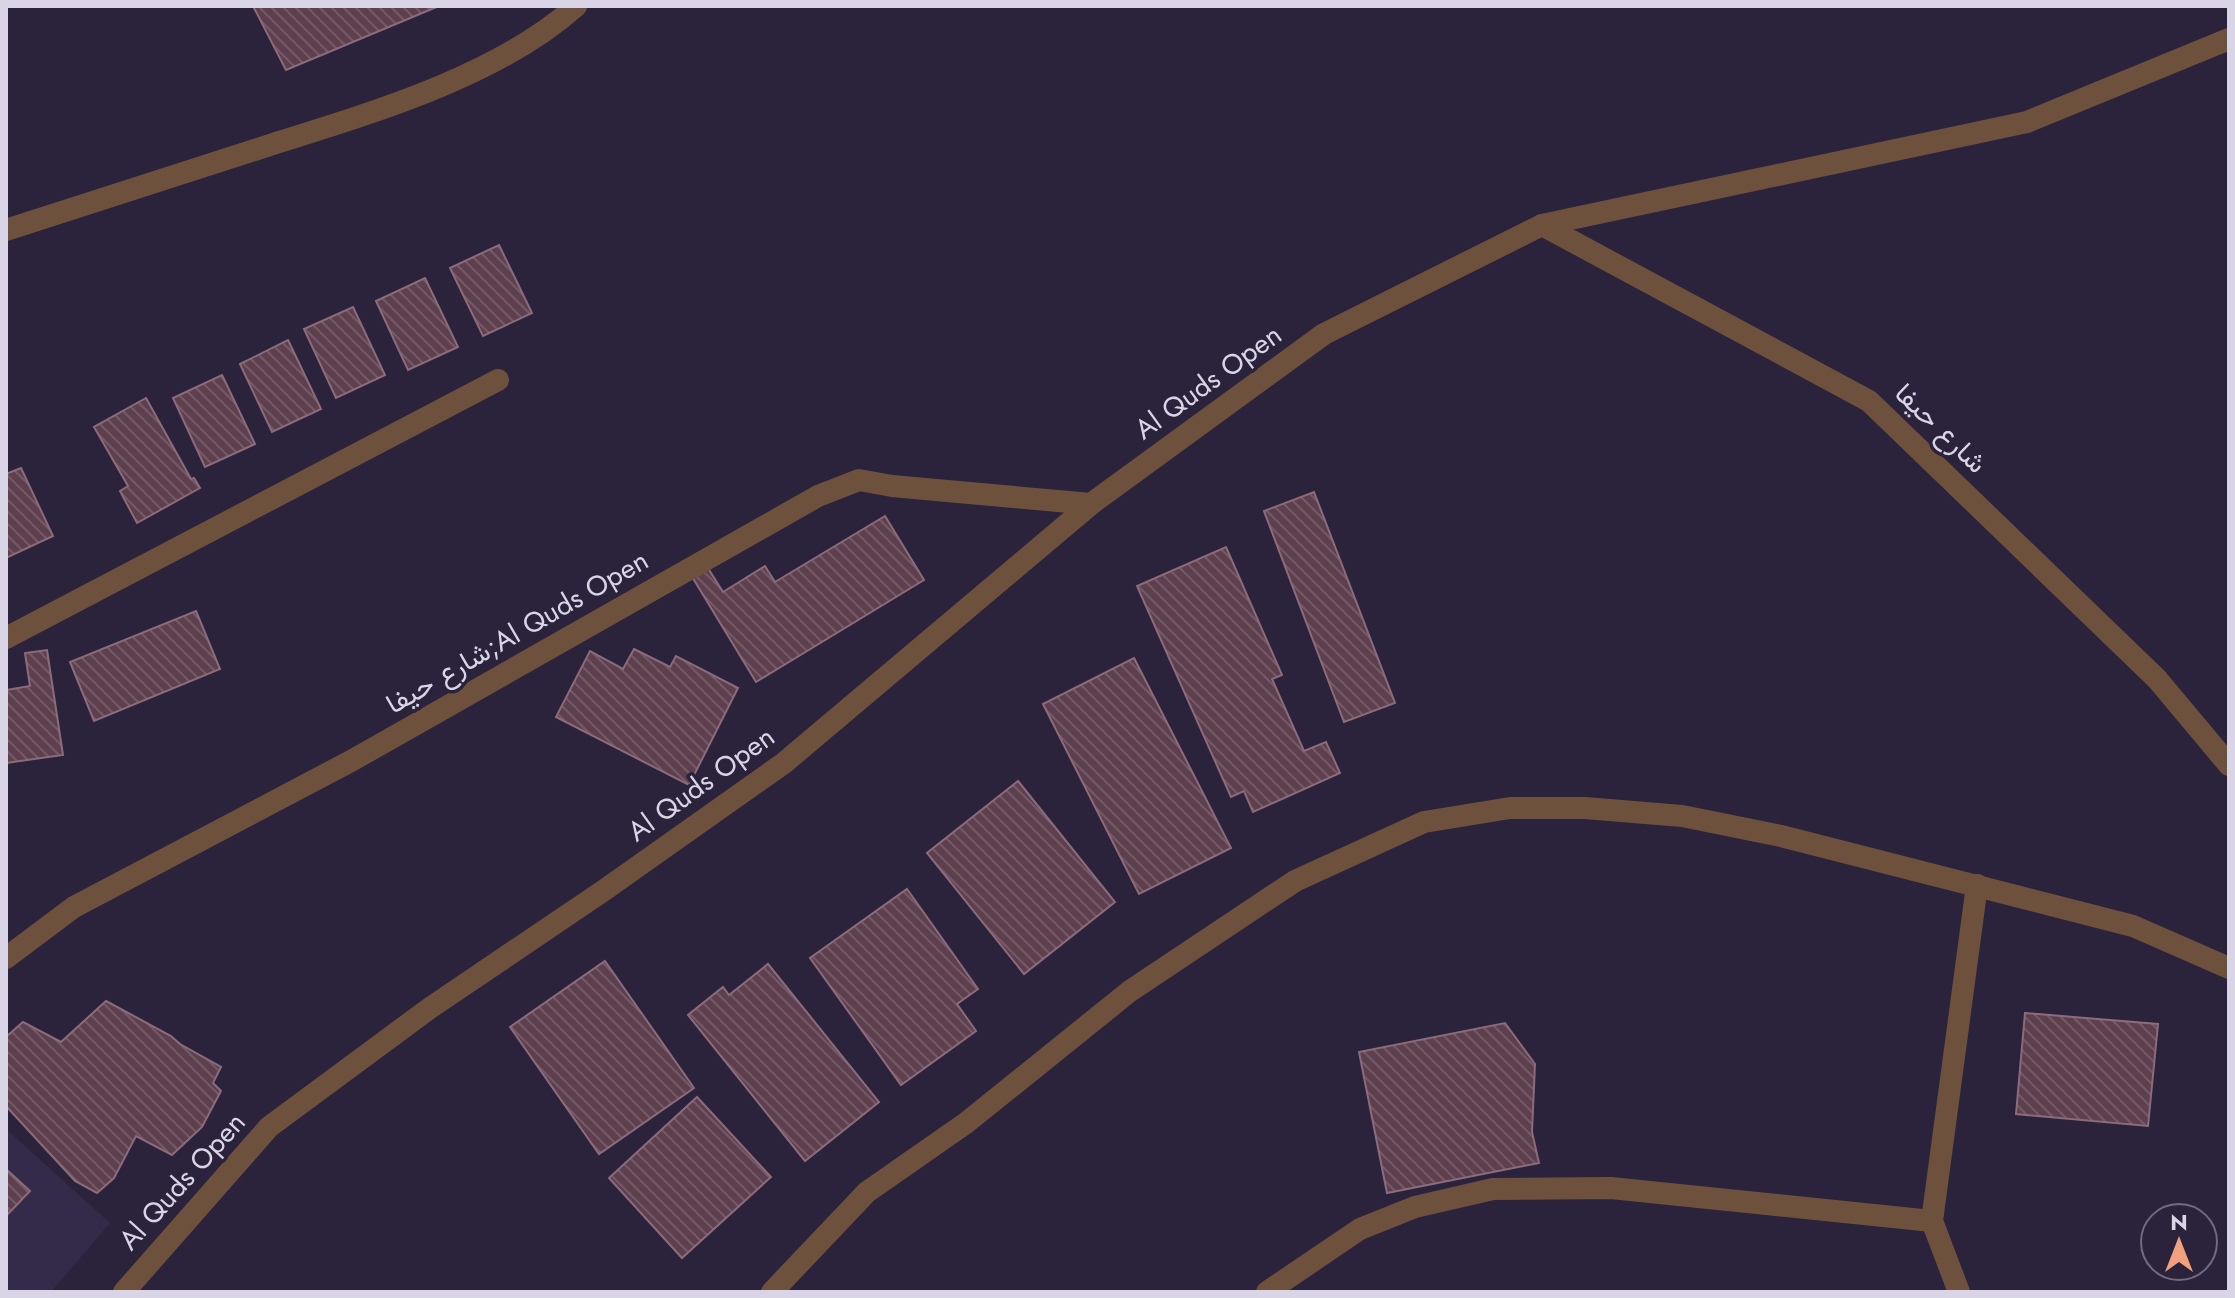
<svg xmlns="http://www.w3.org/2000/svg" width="2235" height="1298" viewBox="0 0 2235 1298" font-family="Jost,Vazirmatn,sans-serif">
<defs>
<pattern id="building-back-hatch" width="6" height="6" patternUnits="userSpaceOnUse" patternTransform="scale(2)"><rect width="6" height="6" fill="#5e3f4d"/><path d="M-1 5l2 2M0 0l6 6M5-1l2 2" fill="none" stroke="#745a67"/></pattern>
</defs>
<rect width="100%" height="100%" fill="#2b233c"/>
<polygon fill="#342a49" points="6,1129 110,1223 51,1292 6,1292"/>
<g fill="url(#building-back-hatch)" stroke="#8c6b7a" stroke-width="2">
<polygon points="253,6 439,6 286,70"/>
<polygon points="499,245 532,313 483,336 450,268"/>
<polygon points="425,278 458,347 408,370 376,301"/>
<polygon points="353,307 385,375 336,398 304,329"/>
<polygon points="288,340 321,409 272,432 240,364"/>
<polygon points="222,375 255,444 205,467 173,398"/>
<polygon points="146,398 191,479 194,478 200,488 137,523 120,491 128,486 94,427"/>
<polygon points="21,468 53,536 6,558 6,474"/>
<polygon points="1314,492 1395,703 1344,722 1264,511"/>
<polygon points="885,516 924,580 756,682 691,575 706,565 723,592 765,566 775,582"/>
<polygon points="1226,547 1282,675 1272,679 1304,751 1326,742 1340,773 1253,812 1244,791 1231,797 1137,586"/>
<polygon points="196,611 220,669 94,721 70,662"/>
<polygon points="634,649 670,667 676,656 738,688 689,785 556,717 590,651 623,669"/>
<polygon points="47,650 63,755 6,763 6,690 30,686 25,653"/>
<polygon points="1134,658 1231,848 1139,894 1043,704"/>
<polygon points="1018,781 1115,902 1024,974 927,853"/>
<polygon points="907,889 978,989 957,1004 976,1031 901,1085 810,958"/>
<polygon points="605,961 694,1088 599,1154 510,1027"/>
<polygon points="768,964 879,1102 805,1161 688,1015 723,987 729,995"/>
<polygon points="106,1001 171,1036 180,1044 221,1067 213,1083 221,1091 202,1127 172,1155 136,1136 114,1178 97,1193 75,1181 6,1106 6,1037 23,1022 61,1042"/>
<polygon points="2025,1013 2158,1024 2148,1126 2016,1114"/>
<polygon points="1505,1023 1535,1064 1532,1132 1539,1163 1387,1193 1359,1052"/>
<polygon points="697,1097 771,1177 682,1258 609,1178"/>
<polygon points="6,1169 30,1191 6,1216"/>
</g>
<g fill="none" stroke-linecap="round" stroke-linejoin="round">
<g stroke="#6d513c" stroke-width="22">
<polyline points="1542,225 1869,401 2157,679 2229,765"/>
<path d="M6,230c87,-28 174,-56 261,-84 101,-32 230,-69 309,-140"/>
<polyline points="6,638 498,380"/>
<polyline points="6,958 74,907 351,761 818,496 859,480 892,486 1091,504"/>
<polyline points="124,1292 269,1127 430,1008 603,891 784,763 1091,504 1324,334 1542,225 2027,122 2229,39"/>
<polyline points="772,1292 867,1192 966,1123 1130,991 1295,881 1424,822 1510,808 1585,808 1682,816 1781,836 2133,926 2229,968"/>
<polyline points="1267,1292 1360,1229 1415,1207 1493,1189 1611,1188 1932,1221"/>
<polyline points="1959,1292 1932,1221 1977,885"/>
</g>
</g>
<g text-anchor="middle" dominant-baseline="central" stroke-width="7" stroke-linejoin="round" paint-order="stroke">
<g font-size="28" fill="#dad5e6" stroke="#2b233c">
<text transform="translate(1208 382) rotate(-36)">Al Quds Open</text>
<text transform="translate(1941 428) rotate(44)">شارع حيفا</text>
<text transform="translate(517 632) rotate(-30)">شارع حيفا;Al Quds Open</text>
<text transform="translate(701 784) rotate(-36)">Al Quds Open</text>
<text transform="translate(182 1181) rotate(-48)">Al Quds Open</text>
</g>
</g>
<rect width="2235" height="1298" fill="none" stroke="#dad5e6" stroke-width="16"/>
<g transform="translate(2179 1242)"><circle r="38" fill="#2b233c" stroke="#716a80" stroke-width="2"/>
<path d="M0-6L14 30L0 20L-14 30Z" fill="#f1a17d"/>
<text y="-12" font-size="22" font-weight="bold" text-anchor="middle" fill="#dad5e6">N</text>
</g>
</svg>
